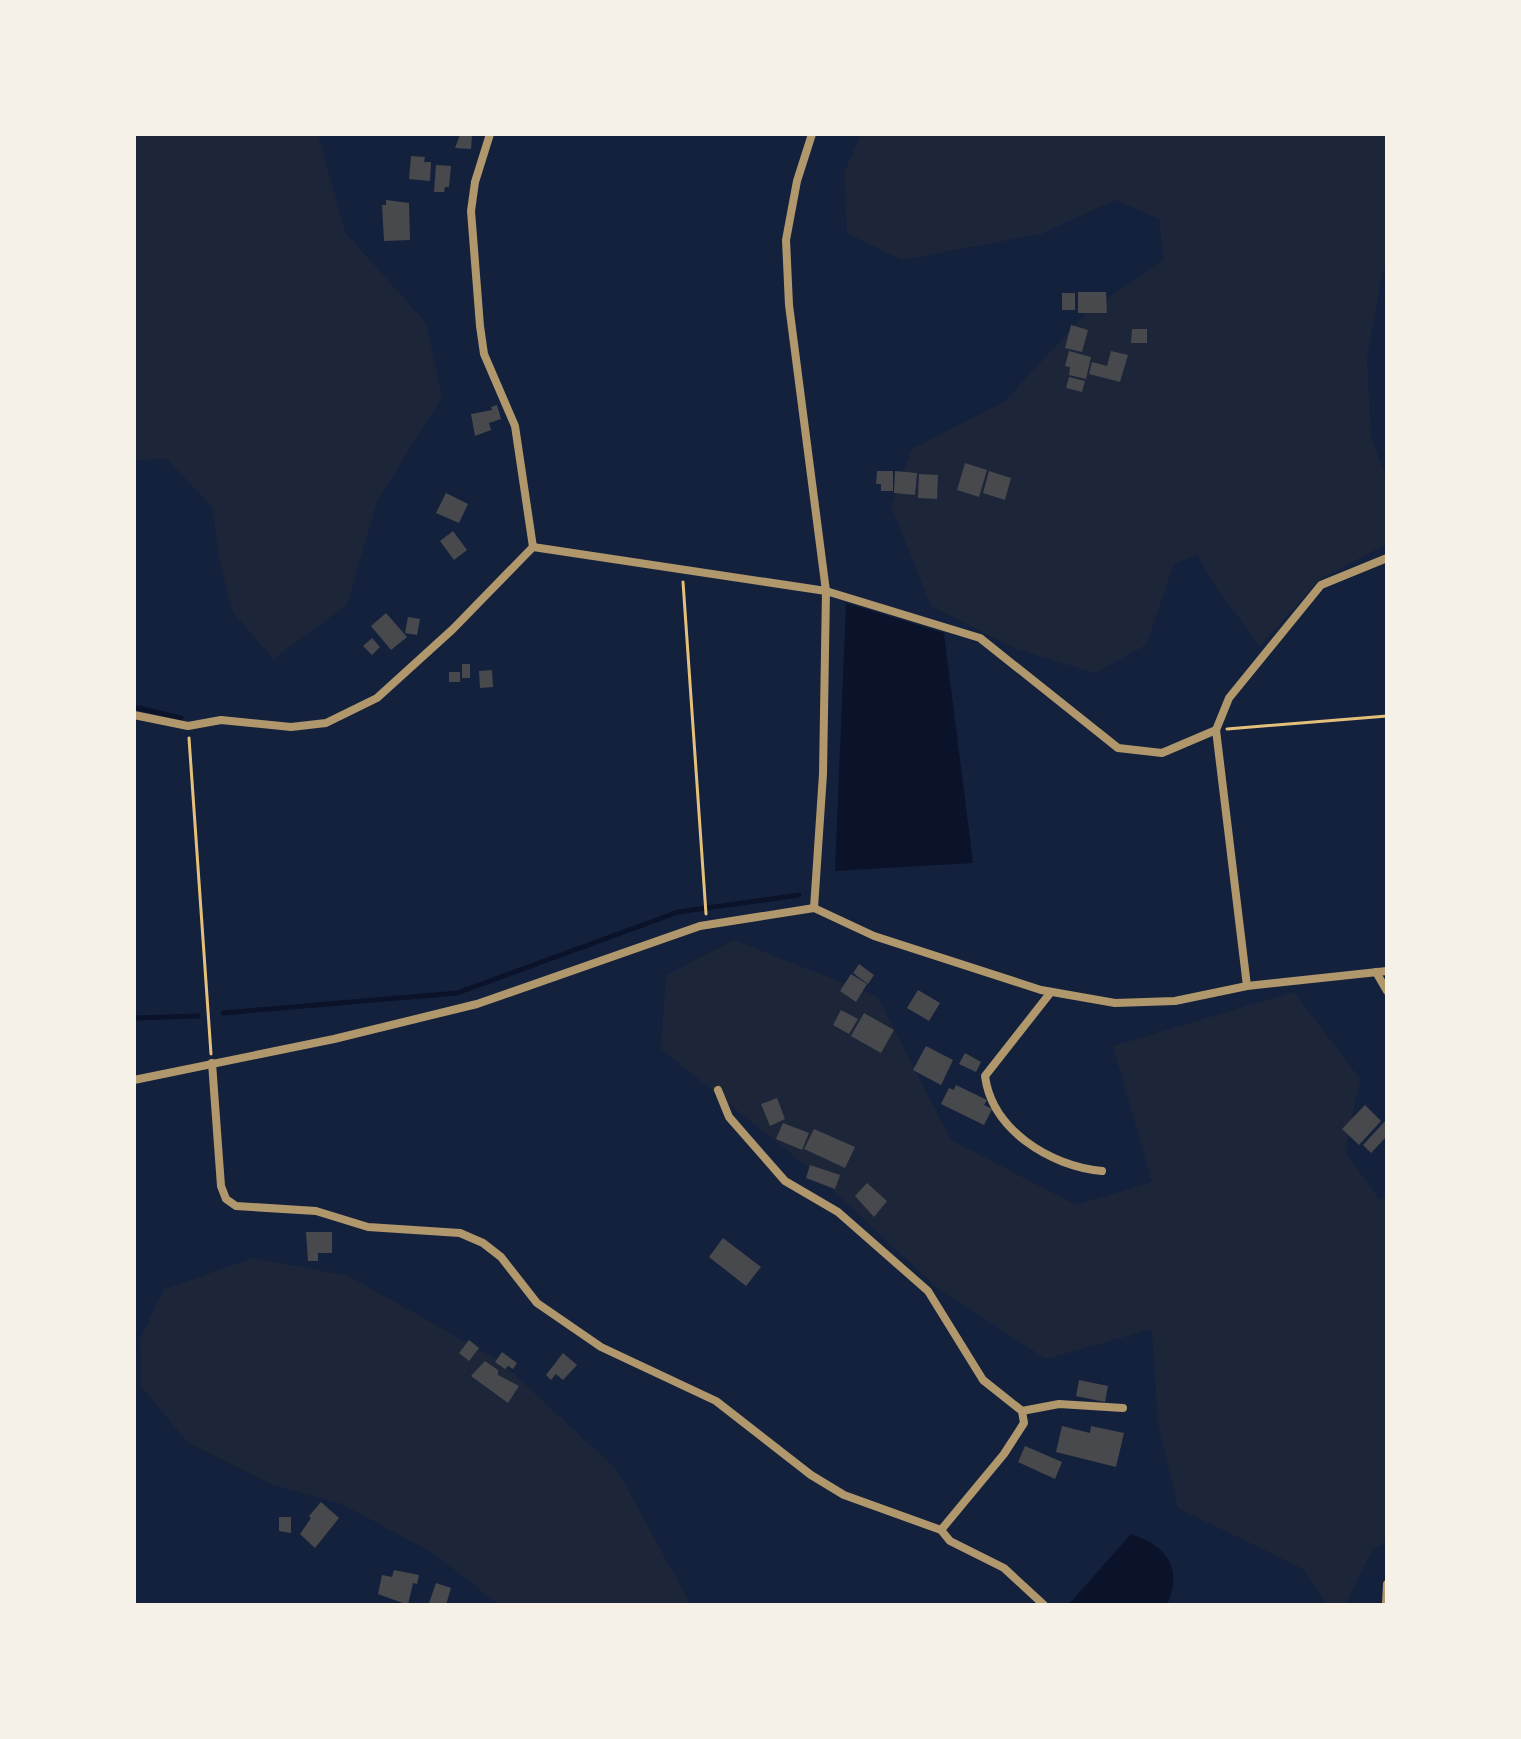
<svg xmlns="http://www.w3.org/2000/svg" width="1521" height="1739" viewBox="0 0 1521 1739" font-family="'Source Sans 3',sans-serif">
<rect width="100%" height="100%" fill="#14213d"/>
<g fill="#1d2539">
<polygon points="134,134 318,134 345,232 426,323 442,397 377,501 347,605 273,659 232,611 219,558 212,507 167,459 134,460"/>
<polygon points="861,134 1387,134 1387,270 1383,270 1367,358 1371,437 1387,480 1387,544 1320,579 1260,646 1215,586 1197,555 1174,564 1146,645 1095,673 1016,649 931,606 891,506 912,449 1005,401 1086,313 1164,260 1159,219 1115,200 1041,234 902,260 847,233 844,173"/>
<polygon points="734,940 877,996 951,1140 1076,1205 1152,1182 1113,1046 1294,992 1360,1079 1345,1152 1379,1199 1387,1197 1387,1542 1372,1550 1345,1605 1327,1605 1303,1569 1178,1508 1158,1423 1152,1329 1046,1359 935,1286 810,1169 661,1049 666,975"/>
<polygon points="254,1258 349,1276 501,1362 617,1470 691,1605 499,1605 436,1555 342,1504 273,1485 188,1443 141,1386 140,1339 164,1289"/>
</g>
<g fill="#0b132b">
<polygon points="846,603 944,633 973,863 835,871"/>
<path d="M1131,1534c37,12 52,35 36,71h-99z"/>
</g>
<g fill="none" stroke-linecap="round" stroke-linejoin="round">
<g stroke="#0b132b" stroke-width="5">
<polyline points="134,707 181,718"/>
<polyline points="223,1013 457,993 678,912 799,895"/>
<polyline points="134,1018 198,1016"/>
</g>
</g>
<g fill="#48494c">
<polygon points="460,135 472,135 471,149 455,148"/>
<polygon points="411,156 425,157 424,162 431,162 430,181 409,179"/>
<polygon points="436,165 451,166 449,187 445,187 444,192 434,192"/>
<polygon points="386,200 409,203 410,240 384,241 382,205 386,205"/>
<polygon points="1078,292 1106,292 1107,313 1078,313"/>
<rect x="1062" y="293" width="13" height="17"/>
<polygon points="1071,325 1088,330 1082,352 1065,348"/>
<polygon points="1132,329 1147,329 1147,343 1131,343"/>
<polygon points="1069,351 1091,357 1086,379 1069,375 1070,367 1065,366"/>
<polygon points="1111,351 1128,355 1120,382 1089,374 1092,362 1107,366"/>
<polygon points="1069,377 1085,381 1082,392 1066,388"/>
<polygon points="497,405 501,419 489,423 491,430 475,436 471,414 492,410 491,407"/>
<polygon points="965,463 987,470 979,497 957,490"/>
<polygon points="877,471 893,471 893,491 881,491 881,484 876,484"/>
<polygon points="895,471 917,473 915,495 894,493"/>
<polygon points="989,471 1011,478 1005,500 983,493"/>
<polygon points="919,474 938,475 937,499 918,498"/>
<polygon points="446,493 468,504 459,523 436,513"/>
<polygon points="453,531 467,550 454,560 440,541"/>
<polygon points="386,613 407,637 391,650 371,626"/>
<polygon points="408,617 420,619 417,635 405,633"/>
<polygon points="372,638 380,647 372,655 363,646"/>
<rect x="462" y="664" width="8" height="14"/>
<polygon points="492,670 493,687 480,688 479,671"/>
<rect x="449" y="672" width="11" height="10"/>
<polygon points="859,964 874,975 868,984 853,973"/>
<polygon points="851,974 867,984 856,1002 840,991"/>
<polygon points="918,990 940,1003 929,1021 907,1008"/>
<polygon points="841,1010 858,1019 849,1034 833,1025"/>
<polygon points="864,1013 894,1030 881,1053 851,1036"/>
<polygon points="926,1046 953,1060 941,1085 913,1070"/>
<polygon points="965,1053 981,1062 976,1072 959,1064"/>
<polygon points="956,1085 987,1100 984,1105 992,1109 984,1125 941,1104 949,1088 954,1090"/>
<polygon points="777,1098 785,1119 770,1126 761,1104"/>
<polygon points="1365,1105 1381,1121 1359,1145 1342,1129"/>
<polygon points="1387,1119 1387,1136 1371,1153 1363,1145"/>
<polygon points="783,1123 809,1133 802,1150 776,1139"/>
<polygon points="814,1129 855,1147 845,1168 804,1149"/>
<polygon points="810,1165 840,1175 835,1189 806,1178"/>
<polygon points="867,1183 887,1201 874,1217 855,1196"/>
<polygon points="306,1232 332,1232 332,1253 318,1253 318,1261 308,1261"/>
<polygon points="723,1238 761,1267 746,1286 709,1257"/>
<polygon points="469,1340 479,1348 469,1361 459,1353"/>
<polygon points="502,1352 517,1363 513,1369 508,1366 505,1369 495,1362"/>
<polygon points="563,1353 577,1365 563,1380 556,1374 551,1380 546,1375"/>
<polygon points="485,1361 498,1370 498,1375 519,1386 508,1403 471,1376"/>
<polygon points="1079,1380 1108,1386 1105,1402 1076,1396"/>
<polygon points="1062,1426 1090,1433 1091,1426 1124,1433 1116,1467 1056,1452"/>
<polygon points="1025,1446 1062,1462 1055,1479 1018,1462"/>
<polygon points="321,1502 339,1518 315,1548 300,1534 311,1518 309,1516"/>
<polygon points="279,1517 291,1517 291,1533 279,1531"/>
<polygon points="394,1570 419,1575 417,1584 413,1583 408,1605 378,1594 382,1575 392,1577"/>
<polygon points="436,1583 451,1588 446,1605 429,1603"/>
</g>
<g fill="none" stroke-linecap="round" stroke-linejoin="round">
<g stroke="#e5c07b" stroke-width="3">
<polyline points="683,582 706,914"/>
<polyline points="1227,729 1387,716"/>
<polyline points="189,738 211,1054"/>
</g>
<g stroke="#b1986c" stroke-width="8">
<polyline points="490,134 475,182 471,211 480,326 484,354 515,426 533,547"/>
<polyline points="812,134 797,181 786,240 789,305 826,591 823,774 814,908"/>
<polyline points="533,547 826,591 980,638 1118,748 1162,753 1216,730 1229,698 1321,585 1387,558"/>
<polyline points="134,715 188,726 221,720 291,727 326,723 377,698 453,629 533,547"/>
<polyline points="1216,730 1247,986"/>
<polyline points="1376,972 1387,991"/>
<path d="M1051,992l-66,84c7,54 65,90 117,95"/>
<polyline points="212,1063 221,1186 226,1199 236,1206 316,1211 368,1227 460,1233 483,1243 501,1257 537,1303 601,1347 716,1401 811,1475 844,1495 941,1530 950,1541 1004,1568 1044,1605"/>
<polyline points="134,1080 334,1039 477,1004 700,926 814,908 874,936 1041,990 1115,1003 1175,1001 1247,986 1387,971"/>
<polyline points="718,1090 729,1117 785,1181 838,1212 928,1291 983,1380 1022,1411 1024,1423 1004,1454 941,1530"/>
<polyline points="1022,1411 1059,1404 1123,1408"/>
<polyline points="1386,1605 1387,1584"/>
</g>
</g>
<rect width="1521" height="1739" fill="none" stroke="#f6f1e7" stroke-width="272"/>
</svg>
